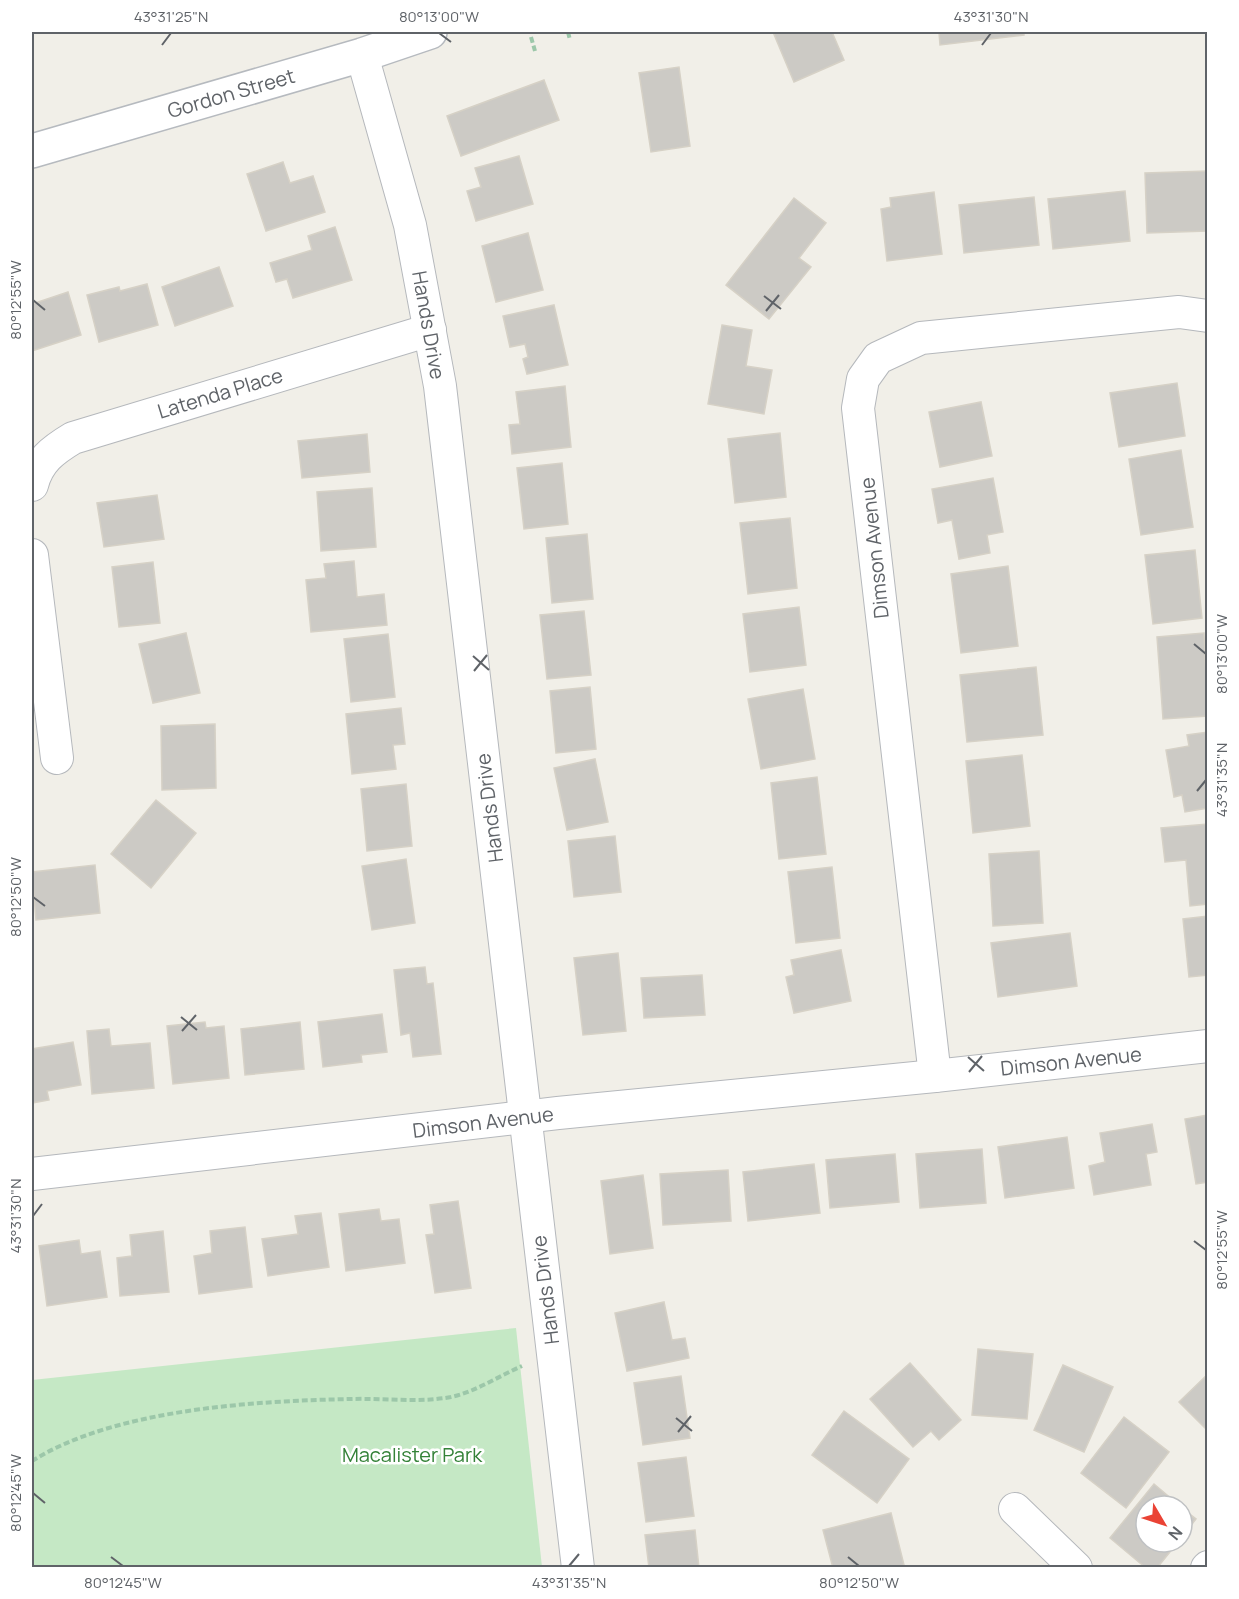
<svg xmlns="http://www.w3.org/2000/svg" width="1239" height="1599" viewBox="0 0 1239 1599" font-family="Manrope,sans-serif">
<rect width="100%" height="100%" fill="#f1efe8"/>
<polygon fill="#c5e8c5" points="516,1328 542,1567 32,1567 32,1380"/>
<g fill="#cccac5" stroke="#d6d1c6" stroke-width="1.5">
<polygon points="773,32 832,32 844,60 794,82"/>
<polygon points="939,32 1024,32 1024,35 940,45"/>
<polygon points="679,67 690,146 651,152 639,73"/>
<polygon points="544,80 559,120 461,156 447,116"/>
<polygon points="519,156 533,204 476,221 467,191 481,187 475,168"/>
<polygon points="283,162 290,183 313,176 325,212 266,231 247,174"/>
<polygon points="1208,171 1208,231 1147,233 1145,173"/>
<polygon points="1125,191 1130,241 1053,249 1048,199"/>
<polygon points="934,192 942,254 887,261 881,209 891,207 890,198"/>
<polygon points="1034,197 1039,245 964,253 959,205"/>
<polygon points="794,198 826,223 799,258 811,267 769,319 726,285"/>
<polygon points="335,227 352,280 293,298 287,279 276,282 270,263 312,250 308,236"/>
<polygon points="528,233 543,290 496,302 482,246"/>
<polygon points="219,267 233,306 175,326 162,287"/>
<polygon points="147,284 158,325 99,342 87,295 119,287 120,291"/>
<polygon points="68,292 81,335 32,351 32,304"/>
<polygon points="554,305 568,365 527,374 523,359 528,357 525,344 510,347 503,316"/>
<polygon points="722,325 752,330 746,366 772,370 764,414 708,404"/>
<polygon points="1177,383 1185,436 1119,447 1110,393"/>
<polygon points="565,386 571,447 512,454 509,425 520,424 516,392"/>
<polygon points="981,402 992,456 940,467 929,412"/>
<polygon points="780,433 786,497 735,503 728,439"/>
<polygon points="367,434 370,472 302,478 298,441"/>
<polygon points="1181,450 1193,527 1141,535 1129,459"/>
<polygon points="562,463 568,524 524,529 517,468"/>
<polygon points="993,478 1003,532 987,535 990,553 959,559 952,520 938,523 932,489"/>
<polygon points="372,488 376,547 321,551 317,492"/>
<polygon points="157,495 164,539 104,547 97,503"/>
<polygon points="790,518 797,588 748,594 740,523"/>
<polygon points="587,534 593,599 552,603 546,538"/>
<polygon points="1195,550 1202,618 1153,624 1145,555"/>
<polygon points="354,561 357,597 384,594 387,625 311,632 306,580 326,578 324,564"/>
<polygon points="153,562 160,623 119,627 112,567"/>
<polygon points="1008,566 1018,646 961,653 951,574"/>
<polygon points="799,607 806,665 750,672 743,614"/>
<polygon points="584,611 591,675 547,679 540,615"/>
<polygon points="186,633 200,693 153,703 139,644"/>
<polygon points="1204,633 1208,716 1163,719 1157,637"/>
<polygon points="388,634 395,697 351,702 344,639"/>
<polygon points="1036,667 1043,735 967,742 960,675"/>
<polygon points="590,687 596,749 556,753 550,691"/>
<polygon points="803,689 815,759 761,769 748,699"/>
<polygon points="401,708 405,744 393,745 396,769 352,774 346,714"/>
<polygon points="215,724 216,788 162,790 161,726"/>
<polygon points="1208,732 1208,808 1185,812 1182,795 1174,797 1166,750 1189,746 1187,735"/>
<polygon points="1022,755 1030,826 973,833 966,761"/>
<polygon points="595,759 608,822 567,830 554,768"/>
<polygon points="817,777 826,854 779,859 771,783"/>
<polygon points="406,784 412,846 367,851 361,789"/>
<polygon points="156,800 196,833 151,888 111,854"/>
<polygon points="1208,824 1208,904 1190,906 1186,860 1165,862 1161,828"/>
<polygon points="615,836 621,892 574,897 568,841"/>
<polygon points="1039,851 1043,923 993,926 989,854"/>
<polygon points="406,859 415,923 372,930 362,866"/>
<polygon points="95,865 100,913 36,920 32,872"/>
<polygon points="832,867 840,938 796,943 788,872"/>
<polygon points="1208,916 1208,975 1189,977 1183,919"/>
<polygon points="1070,933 1077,986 998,997 991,943"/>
<polygon points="841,950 851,1001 794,1013 786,977 794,975 791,960"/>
<polygon points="618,953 626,1031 583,1035 574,958"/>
<polygon points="425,967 427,984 433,983 441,1054 413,1057 410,1033 401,1035 394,970"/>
<polygon points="702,975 705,1015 644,1018 641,978"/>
<polygon points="382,1014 387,1052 361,1055 362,1062 323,1067 318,1022"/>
<polygon points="205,1022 206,1028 224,1026 229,1078 173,1084 167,1026"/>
<polygon points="300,1022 304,1069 245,1075 241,1029"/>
<polygon points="109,1029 111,1046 150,1043 154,1088 92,1094 87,1031"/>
<polygon points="73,1042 81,1085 47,1091 49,1100 32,1103 32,1049"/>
<polygon points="1208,1115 1208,1182 1196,1184 1185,1119"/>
<polygon points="1152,1124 1157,1152 1146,1154 1151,1185 1094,1195 1089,1166 1105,1162 1100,1133"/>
<polygon points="1067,1137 1074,1188 1005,1198 998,1147"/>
<polygon points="982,1149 986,1203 920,1208 916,1154"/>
<polygon points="895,1154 899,1202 830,1208 826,1160"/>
<polygon points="814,1164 820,1213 748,1221 743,1172"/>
<polygon points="728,1170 731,1221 663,1225 660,1174"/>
<polygon points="643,1175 653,1248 610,1254 601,1181"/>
<polygon points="458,1201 471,1288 435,1293 426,1235 434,1234 430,1205"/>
<polygon points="379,1209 381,1221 399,1219 405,1263 346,1271 339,1214"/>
<polygon points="321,1213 329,1267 268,1276 262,1239 298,1234 295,1216"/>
<polygon points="245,1227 252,1287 199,1294 194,1256 212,1253 210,1231"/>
<polygon points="163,1231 169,1292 120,1296 117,1258 132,1256 130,1235"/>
<polygon points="79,1240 81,1254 100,1251 107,1297 47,1306 39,1246"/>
<polygon points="664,1302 672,1340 685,1338 689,1358 627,1371 615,1313"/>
<polygon points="978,1349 1033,1354 1027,1419 972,1415"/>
<polygon points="910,1363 961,1420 939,1440 931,1431 913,1447 870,1399"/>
<polygon points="1063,1365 1113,1387 1084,1452 1034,1430"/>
<polygon points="1208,1374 1208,1431 1179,1402"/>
<polygon points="681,1376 690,1438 643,1445 634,1383"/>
<polygon points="844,1411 909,1459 877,1503 812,1455"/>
<polygon points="1124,1417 1169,1452 1126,1508 1081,1473"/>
<polygon points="686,1457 694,1516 646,1522 638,1463"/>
<polygon points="1154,1484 1180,1506 1146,1506 1146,1542 1178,1542 1157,1568 1146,1568 1110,1538"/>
<polygon points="1182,1508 1196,1519 1182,1537"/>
<polygon points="891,1513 904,1565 893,1568 833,1568 823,1530"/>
<polygon points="695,1530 699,1568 649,1568 645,1535"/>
</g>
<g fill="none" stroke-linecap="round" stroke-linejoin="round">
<g stroke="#b5b8bc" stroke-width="34">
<g id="street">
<polyline points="362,55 410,225 440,386 578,1568"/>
<path d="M32,485c6,-24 21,-35 41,-47l357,-108"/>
<polyline points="32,555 57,758"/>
<polyline points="935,1076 858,408 863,379 878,358 921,338 1179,312 1208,316"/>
<polyline points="32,1174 558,1113 935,1076 1208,1046"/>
<polyline points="1015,1509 1076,1568"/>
<polyline points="1207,1568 1208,1567"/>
</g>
</g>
<g stroke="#b6babf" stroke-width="36">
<polyline id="secondary" points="32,151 362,55 430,32"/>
</g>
<g stroke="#9cc7a9" stroke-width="4" stroke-dasharray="6 3" stroke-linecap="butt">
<polyline points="568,32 570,40"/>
<polyline points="531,37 535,51"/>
<path d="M32,1461c83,-52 222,-60 319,-62 33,-1 67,4 100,-2 24,-5 48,-21 71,-31"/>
</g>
<use href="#street" stroke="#fff" stroke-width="32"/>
<use href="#secondary" stroke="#fff" stroke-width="33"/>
</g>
<path fill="none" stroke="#5f6368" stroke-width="2" d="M439,33l12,9M162,45l9,-12M982,45l9,-12M764,296l17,13M33,300l12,10M766,311l13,-16M1194,644l12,10M473,656l16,14M474,671l13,-16M1197,791l9,-11M33,897l12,9M181,1017l16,13M182,1031l14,-16M968,1057l16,14M969,1072l13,-16M33,1216l9,-12M1194,1241l12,9M676,1418l16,13M678,1432l13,-16M33,1493l12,10M111,1557l12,9M848,1557l11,9M569,1566l10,-12"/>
<g text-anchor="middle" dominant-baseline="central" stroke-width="5" stroke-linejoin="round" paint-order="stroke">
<g font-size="20" fill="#5f6368" stroke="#fff">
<text transform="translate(231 93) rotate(-16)">Gordon Street</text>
<text transform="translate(429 325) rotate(80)">Hands Drive</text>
<text transform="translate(220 393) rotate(-17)">Latenda Place</text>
<text transform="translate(874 548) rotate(-96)">Dimson Avenue</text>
<text transform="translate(489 808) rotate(-97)">Hands Drive</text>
<text transform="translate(1071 1061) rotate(-6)">Dimson Avenue</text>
<text transform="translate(483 1122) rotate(-7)">Dimson Avenue</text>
<text transform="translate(545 1290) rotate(-97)">Hands Drive</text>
</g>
<g font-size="20" fill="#348238" stroke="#fff">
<text x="412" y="1454">Macalister Park</text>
</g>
</g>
<rect width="1239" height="1599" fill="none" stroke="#ffffff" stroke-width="66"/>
<g transform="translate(1164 1524) rotate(129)"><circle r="28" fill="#ffffff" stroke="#bfc1c3" stroke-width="1.5"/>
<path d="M0-4.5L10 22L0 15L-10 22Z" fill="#ea4335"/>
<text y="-9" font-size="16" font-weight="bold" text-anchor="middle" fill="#5f6368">N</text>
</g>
<rect x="33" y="33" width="1173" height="1533" fill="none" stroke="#5f6368" stroke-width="2"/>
<g font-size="15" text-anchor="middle" fill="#5f6368">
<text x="171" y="22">43°31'25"N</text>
<text x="439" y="22">80°13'00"W</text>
<text x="991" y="22">43°31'30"N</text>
<text transform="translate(16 300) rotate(-90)" y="5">80°12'55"W</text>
<text transform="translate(1222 654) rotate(-90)" y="5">80°13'00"W</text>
<text transform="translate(1222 780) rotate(-90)" y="5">43°31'35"N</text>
<text transform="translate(16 897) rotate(-90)" y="5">80°12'50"W</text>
<text transform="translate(16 1216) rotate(-90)" y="5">43°31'30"N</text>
<text transform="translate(1222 1250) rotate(-90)" y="5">80°12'55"W</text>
<text transform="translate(16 1493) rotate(-90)" y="5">80°12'45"W</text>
<text x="123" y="1588">80°12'45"W</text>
<text x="569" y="1588">43°31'35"N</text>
<text x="859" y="1588">80°12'50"W</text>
</g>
</svg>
